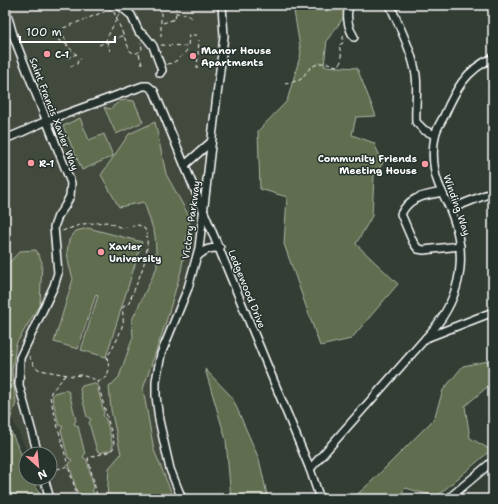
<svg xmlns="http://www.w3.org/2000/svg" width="498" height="504" viewBox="0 0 498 504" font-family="'Shantell Sans',sans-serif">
<rect width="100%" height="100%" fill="#333d34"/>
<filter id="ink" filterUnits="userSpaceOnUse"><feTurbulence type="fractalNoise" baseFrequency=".025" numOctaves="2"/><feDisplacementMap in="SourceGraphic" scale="8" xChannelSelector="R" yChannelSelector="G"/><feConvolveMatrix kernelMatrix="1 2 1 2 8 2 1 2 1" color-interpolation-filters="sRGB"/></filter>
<g filter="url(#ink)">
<polygon fill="#43493d" points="5,5 221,5 224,36 199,248 158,369 159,420 182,499 46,499 37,478 50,478 50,454 28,454 13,420 5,419"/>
<g fill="#616d4f" stroke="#b0b6a7">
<polygon points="293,5 353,5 327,40 324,66 357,68 376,116 356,117 352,135 374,143 383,163 374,176 372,216 356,244 398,284 351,339 320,346 284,244 287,197 260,189 258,131 287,101 301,53"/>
<polygon points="126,100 134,101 143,122 116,134 104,107 110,109 120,101"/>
<polygon points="80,118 89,140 104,134 113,156 82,170 63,126"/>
<polygon points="155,122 166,174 190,218 181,271 166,322 143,389 154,450 174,499 107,499 109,468 121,454 111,410 109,387 119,377 133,337 132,320 157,267 155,235 144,202 119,207 101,175 129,134"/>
<polygon points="88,228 142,242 106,357 81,350 98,296 96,294 78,349 54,342 73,279 69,265 67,252 69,240 76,231"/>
<polygon points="36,250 42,262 40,304 16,344 12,371 16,403 8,425 26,465 26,478 32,478 42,499 5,499 5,267 20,251"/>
<polygon points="493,360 493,382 465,406 470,438 491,450 436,497 406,488 395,499 352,499 371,482 434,419 443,390 463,366"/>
<polygon points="205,369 232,397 259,459 268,499 231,499 226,440"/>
<polygon points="93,383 97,385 104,413 103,416 106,419 113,446 111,450 100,453 97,451 89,423 91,419 87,417 80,389 82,386"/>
<polygon points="65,390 69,392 76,420 74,424 78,426 85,454 83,457 87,460 94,488 92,491 96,494 97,499 79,499 81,494 77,492 69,464 72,460 68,458 61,430 63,427 59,425 52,397 54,393"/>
</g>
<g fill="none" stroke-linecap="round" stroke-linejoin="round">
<g stroke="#fff" stroke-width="10">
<g id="minor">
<polyline points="119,5 131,15 139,32 145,36 153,46 162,70 160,73"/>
<path d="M349,5c-3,11 -1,23 5,32"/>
<path d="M390,5c10,23 22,46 26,70 2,16 -1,31 0,47l8,8 11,5"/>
<polyline points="5,7 13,35 71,183 70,196 65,206 58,216 54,227 58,273 54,286 20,358 19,385 38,454"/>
<polyline points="5,139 22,132 46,121 143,86 148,86 154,91 310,469 320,499"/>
<polyline points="185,165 211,142"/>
<path d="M442,192c-18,4 -32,4 -41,22l12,28 5,7 6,1 36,-4"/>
<polyline points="450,209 493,192"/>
<path d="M197,257c8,-8 12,-9 23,-9"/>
<polyline points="426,338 493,312"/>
<path d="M310,469l122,-138c31,-37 36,-78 18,-122 -5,-12 -13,-24 -15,-37 -2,-11 -2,-26 0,-36 1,-7 6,-14 9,-20 11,-25 22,-47 49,-58"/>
<polyline points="44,478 50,499"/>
<polyline points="182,499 170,469 159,420 156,396 156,381 161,354 188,288 199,248 224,36 222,5"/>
<polyline points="448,499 493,461"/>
</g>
</g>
<g stroke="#fff" stroke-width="1" stroke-dasharray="4 3" stroke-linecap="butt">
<path d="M111,5l19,46c5,3 8,3 12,-2l-1,-7"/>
<polyline points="161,5 161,38"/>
<polyline points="176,5 176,13 186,14 192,18"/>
<polyline points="105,11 110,5"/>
<polyline points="163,23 175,19 176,13"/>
<polyline points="58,40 64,43 76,54"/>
<polyline points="105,42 119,14"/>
<polyline points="107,42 110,51"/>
<polyline points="99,45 124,35"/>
<polyline points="161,45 188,46 189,35 198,35"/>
<polyline points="68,46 61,29 111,9"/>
<polyline points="139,54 142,64"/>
<polyline points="67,58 77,54"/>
<path d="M167,64c8,0 19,-10 21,-17"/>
<polyline points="70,67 77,64 78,60 81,59"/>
<polyline points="197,69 199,40"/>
<polyline points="285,84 300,80 310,68 319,63 328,63 336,66 340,64 342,58 339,45 343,43 343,37 345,35"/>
<path d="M29,356l6,11 5,3 33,6 8,-1 19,6 7,-4 2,-8 -2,-13c6,-6 14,-24 16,-33 1,-5 -1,-9 0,-16l6,-4c8,-22 24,-50 16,-74l-6,-4 -17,3 -15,-6 -24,2 -21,7"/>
<polyline points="66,375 51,392 50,397 68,466"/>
<polyline points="97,380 115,446 111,451 88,458 98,499"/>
<polyline points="50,471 68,466 77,495 76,499"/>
</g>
<use href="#minor" stroke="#26332d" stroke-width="7"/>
</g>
</g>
<g fill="#ff9aa2" stroke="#26332d" stroke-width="1.5">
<circle cx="47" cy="54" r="4"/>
<circle cx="193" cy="56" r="4"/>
<circle cx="31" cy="163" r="4"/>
<circle cx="425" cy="164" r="4"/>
<circle cx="101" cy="252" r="4"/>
</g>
<g text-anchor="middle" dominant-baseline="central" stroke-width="3" stroke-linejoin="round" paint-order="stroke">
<g font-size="10" font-weight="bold" fill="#fff" stroke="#26332d" text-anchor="start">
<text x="201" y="50">Manor House<tspan x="201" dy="12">Apartments</tspan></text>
<text x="55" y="54">C-1</text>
<text x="417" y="158" text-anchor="end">Community Friends<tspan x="417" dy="12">Meeting House</tspan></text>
<text x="39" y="163">R-1</text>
<text x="109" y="246">Xavier<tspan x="109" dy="12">University</tspan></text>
</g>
<g font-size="10" fill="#fff" stroke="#26332d">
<text transform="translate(54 114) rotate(69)">Saint Francis Xavier Way</text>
<text transform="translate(457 205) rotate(71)">Winding Way</text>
<text transform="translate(191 220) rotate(-82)">Victory Parkway</text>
<text transform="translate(247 289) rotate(68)">Ledgewood Drive</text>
</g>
</g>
<rect width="498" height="504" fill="none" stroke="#26332d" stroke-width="20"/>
<rect x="10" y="10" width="478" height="484" fill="none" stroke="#fff" stroke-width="1.5" filter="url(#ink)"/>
<g transform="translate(38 466) rotate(153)"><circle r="19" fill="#26332d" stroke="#7d8581"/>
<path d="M0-3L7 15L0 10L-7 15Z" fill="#ff9aa2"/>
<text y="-6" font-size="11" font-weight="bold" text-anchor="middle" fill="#ffffff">N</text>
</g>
<path d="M20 36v6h95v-6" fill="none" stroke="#ffffff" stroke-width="2"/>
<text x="26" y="36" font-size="12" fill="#ffffff" stroke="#26332d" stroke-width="3" paint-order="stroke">100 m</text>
</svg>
